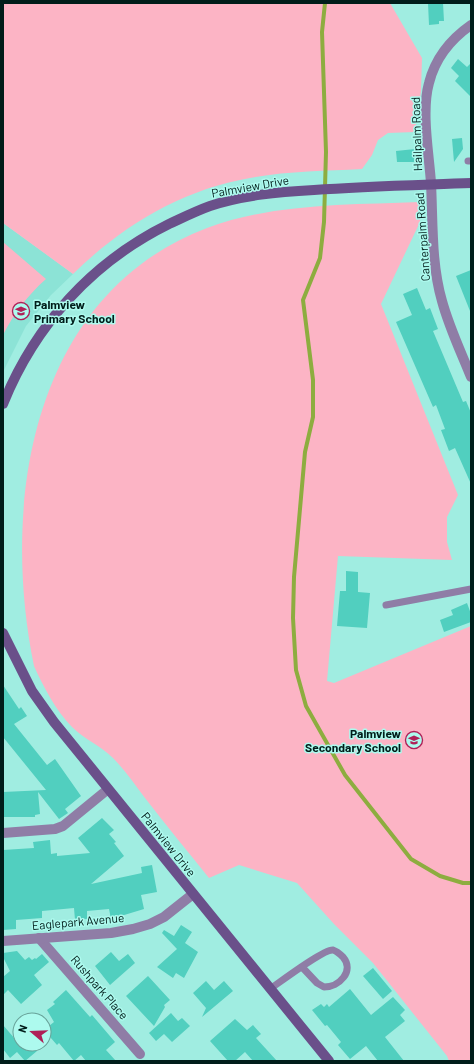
<svg xmlns="http://www.w3.org/2000/svg" width="474" height="1064" viewBox="0 0 474 1064" font-family="Barlow,sans-serif">
<rect width="100%" height="100%" fill="#a0ede1"/>
<polygon fill="#8ce3d6" points="3,223 73,274 51,295 26,326 3,372"/>
<g fill="#fcb4c5">
<path d="M3,3h387l32,55 -1,33 -6,41 -27,1 -10,7 -6,15 -10,14c-37,2 -75,2 -112,9 -69,12 -128,48 -177,96l-70,-51z"/>
<path d="M420,202v20l-39,82 77,191 -11,22v25l5,18 -114,-4 -11,125 7,2 137,-57v435h-22l-2,-5 -74,-93 -39,-39 -37,-41 -58,-18 -30,13c-21,-26 -43,-53 -64,-80 -10,-13 -20,-28 -32,-40 -12,-12 -29,-19 -41,-31 -16,-16 -29,-41 -38,-61 -34,-166 -1,-372 173,-438 67,-25 141,-23 213,-26z"/>
<path d="M3,242l43,37c-18,16 -32,34 -43,56z"/>
</g>
<g fill="none" stroke-linecap="round" stroke-linejoin="round">
<polyline stroke="#8dad3f" stroke-width="4" points="325,3 322,32 326,152 324,222 320,258 303,300 313,380 313,417 305,452 294,577 293,618 296,670 306,706 345,775 411,859 440,876 463,883 471,883"/>
</g>
<g fill="#51cfbf">
<polygon points="428,3 443,3 444,21 439,21 439,24 429,25"/>
<polygon points="458,59 467,67 471,63 471,97 455,81 459,76 451,68"/>
<polygon points="462,138 463,149 454,162 452,139"/>
<polygon points="415,149 414,162 397,162 396,151"/>
<polygon points="471,270 471,311 470,311 456,276"/>
<polygon points="417,288 426,310 430,308 438,329 433,331 463,402 466,401 471,413 471,484 455,448 449,451 441,430 445,429 436,405 433,407 396,322 412,315 403,294"/>
<polygon points="346,571 358,572 358,592 370,593 367,628 337,626 340,591 346,591"/>
<polygon points="467,603 471,614 471,622 444,632 440,620 453,615 451,610"/>
<polygon points="3,685 19,709 21,707 27,716 14,724 47,765 55,759 81,796 65,809 68,813 59,819 38,792 40,814 35,815 35,817 3,817 3,792 46,790 3,737"/>
<polygon points="102,818 114,830 109,834 116,842 114,843 124,856 91,884 142,873 141,867 152,865 157,892 141,895 144,909 111,919 109,909 87,911 87,919 75,920 74,908 42,911 42,918 16,920 16,929 3,930 3,850 34,848 33,842 50,840 51,854 57,853 57,856 90,853 78,838"/>
<polygon points="181,925 192,932 185,943 198,952 184,978 176,973 173,978 157,967 177,949 162,933 164,930 174,936"/>
<polygon points="17,951 25,960 29,957 32,960 35,958 36,959 42,954 49,962 34,975 42,985 21,1004 8,990 3,995 3,977 10,971 3,957 3,953"/>
<polygon points="111,952 119,961 128,954 135,963 110,985 95,966"/>
<polygon points="373,968 392,991 383,999 363,976"/>
<polygon points="148,976 170,1000 164,1005 165,1007 154,1026 126,996"/>
<polygon points="206,981 214,990 224,981 233,991 202,1017 206,1008 193,993"/>
<polygon points="350,989 371,1015 393,997 405,1010 400,1015 405,1021 385,1037 404,1061 378,1061 366,1046 350,1059 338,1045 341,1042 327,1025 325,1026 312,1010 321,1004 324,1007 327,1004 329,1007"/>
<polygon points="66,990 90,1017 92,1015 115,1042 106,1050 116,1061 86,1061 81,1055 74,1061 59,1043 57,1045 44,1030 54,1022 47,1010 55,1004 53,1002"/>
<polygon points="171,1013 178,1021 182,1018 190,1026 172,1042 164,1034 156,1041 149,1033"/>
<polygon points="235,1019 247,1030 253,1025 261,1034 256,1038 277,1061 253,1061 245,1052 235,1061 228,1061 210,1041"/>
<polygon points="3,1025 15,1039 20,1035 20,1044 31,1044 37,1051 25,1061 17,1052 10,1058 3,1049"/>
</g>
<g fill="none" stroke-linecap="round" stroke-linejoin="round">
<g stroke="#8f7da6" stroke-width="7">
<polyline points="468,161 471,161"/>
<polyline points="386,605 471,589"/>
<path d="M270,989c10,-7 54,-40 63,-39 3,1 7,4 10,7 12,14 -4,30 -19,30l-7,-4 -15,-16"/>
</g>
<g stroke="#8f7da6" stroke-width="10">
<path d="M471,25c-20,14 -36,34 -42,58 -8,29 0,70 2,100 2,39 0,80 11,118 7,26 19,51 29,76"/>
<polyline points="3,833 55,829 63,826 107,790"/>
<polyline points="39,938 140,1054"/>
<polyline points="3,941 111,933 133,929 150,924 164,917 193,894"/>
</g>
<g stroke="#6a508a" stroke-width="10">
<path d="M3,404c32,-79 89,-142 166,-180 13,-6 27,-13 41,-18 33,-11 69,-14 104,-16 52,-4 105,-5 157,-7"/>
<polyline points="3,633 32,691 54,722 329,1061"/>
</g>
</g>
<defs>
<g id="school-ring" transform="scale(0.9)"><circle r="9.5" fill="#adfaee" stroke="#af2057" stroke-width="1.5"/><path d="M0-5L7-2L0 1L-7-2ZM-4 1L0 2.5L4 1V4Q0 6-4 4Z" fill="#af2057"/></g>
</defs>
<g fill-rule="evenodd">
<use href="#school-ring" x="21" y="311"/>
<use href="#school-ring" x="414" y="740"/>
</g>
<g text-anchor="middle" dominant-baseline="central" stroke-width="3" stroke-linejoin="round" paint-order="stroke">
<g font-size="12" fill="#001d1a" stroke="#adfaee">
<text transform="translate(416 134) rotate(-92)">Hailpalm Road</text>
<text transform="translate(250 186) rotate(-10)">Palmview Drive</text>
<text transform="translate(422 237) rotate(-94)">Canterpalm Road</text>
<text transform="translate(169 844) rotate(51)">Palmview Drive</text>
<text transform="translate(78 921) rotate(-5)">Eaglepark Avenue</text>
<text transform="translate(100 987) rotate(49)">Rushpark Place</text>
</g>
<g font-size="12" font-weight="bold" fill="#001d1a" stroke="#adfaee" text-anchor="start">
<text x="34" y="304">Palmview<tspan x="34" dy="14">Primary School</tspan></text>
<text x="401" y="733" text-anchor="end">Palmview<tspan x="401" dy="14">Secondary School</tspan></text>
</g>
</g>
<rect width="474" height="1064" fill="none" stroke="#001d1a" stroke-width="8"/>
<g transform="translate(32 1032) rotate(289)"><circle r="19" fill="#adfaee" stroke="#68a299"/>
<path d="M0-3L7 15L0 10L-7 15Z" fill="#af2057"/>
<text y="-6" font-size="11" font-weight="bold" text-anchor="middle" fill="#001d1a">N</text>
</g>
</svg>
